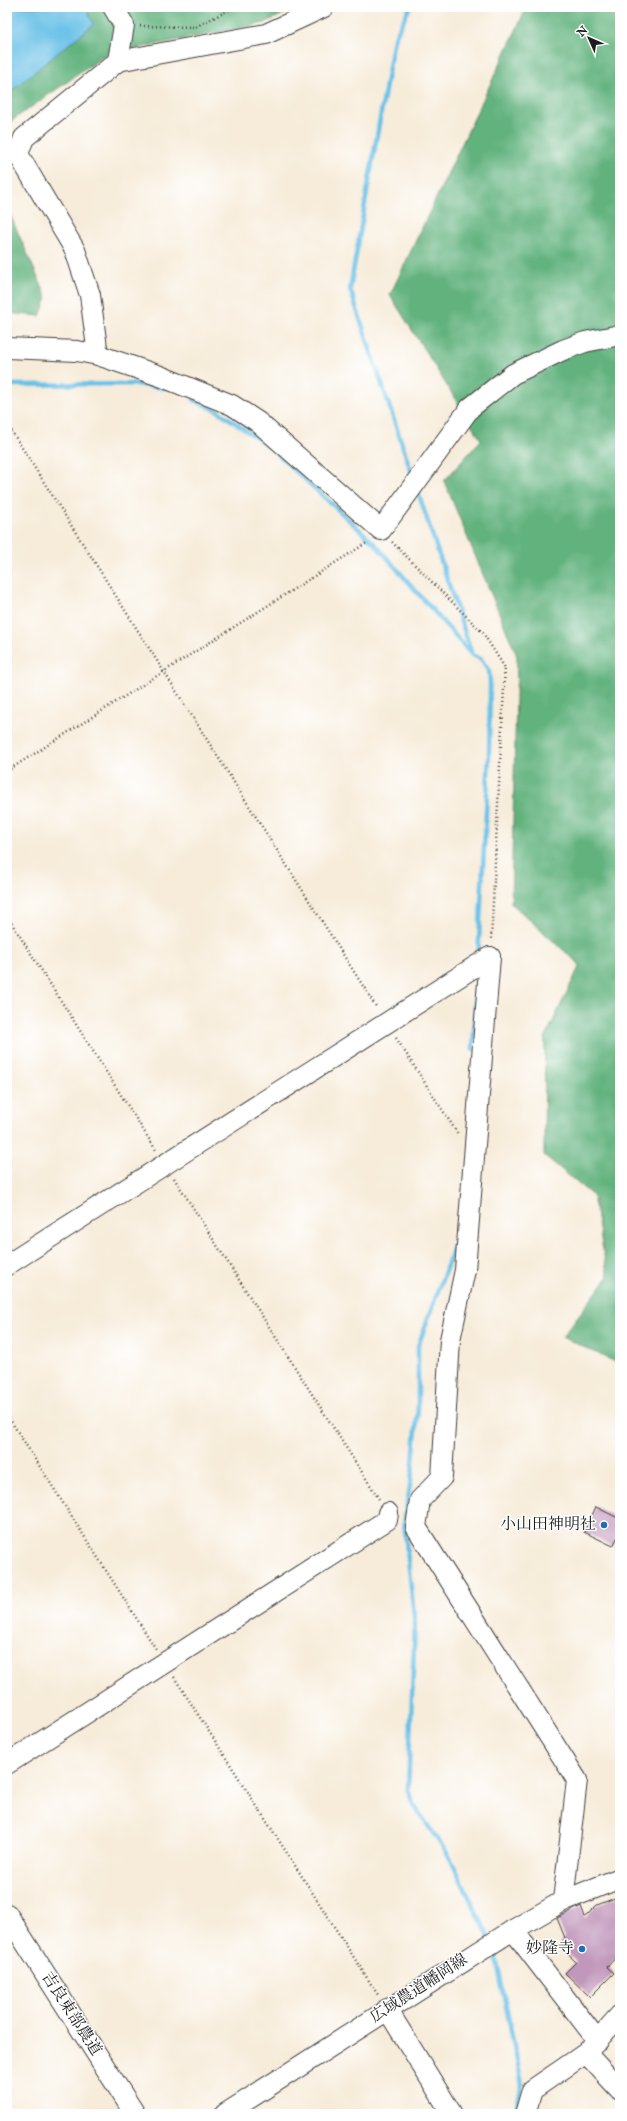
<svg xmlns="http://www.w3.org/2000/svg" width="627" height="2121" viewBox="0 0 627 2121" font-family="'IM FELL English','Noto Serif JP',serif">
<rect width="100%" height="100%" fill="#fff"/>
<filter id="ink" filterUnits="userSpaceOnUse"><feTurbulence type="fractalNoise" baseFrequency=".025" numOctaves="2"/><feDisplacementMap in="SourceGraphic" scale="8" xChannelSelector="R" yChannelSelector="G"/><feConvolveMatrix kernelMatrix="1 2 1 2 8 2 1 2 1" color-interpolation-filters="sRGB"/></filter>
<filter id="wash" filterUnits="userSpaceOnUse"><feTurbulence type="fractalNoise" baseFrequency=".012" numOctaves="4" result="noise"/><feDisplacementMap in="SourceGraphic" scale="16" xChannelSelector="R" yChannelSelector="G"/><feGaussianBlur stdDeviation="0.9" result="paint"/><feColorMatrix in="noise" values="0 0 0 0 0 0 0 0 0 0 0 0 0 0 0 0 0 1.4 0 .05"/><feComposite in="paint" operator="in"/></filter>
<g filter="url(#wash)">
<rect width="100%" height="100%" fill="#f7ecda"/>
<g fill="#62b27e" stroke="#3f674d">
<polygon points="7,7 297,7 265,23 107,54 7,124"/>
<polygon points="527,7 620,7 620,1364 562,1337 608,1277 593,1196 544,1155 545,1038 580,965 511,903 517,656 444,481 481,440 390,295"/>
<polygon points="7,208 47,298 40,316 7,313"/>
</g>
<polygon fill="#6ac1e7" stroke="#436e82" points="8,7 85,7 94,24 7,94"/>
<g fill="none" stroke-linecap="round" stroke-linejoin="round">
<g stroke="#6ac1e7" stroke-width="4.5">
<polyline points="410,7 394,39 350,289 413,477"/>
<polyline points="7,385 135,384 165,388"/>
<polyline points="194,400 218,411 270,447 375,544 472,655 481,659 489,671 490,682 489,757 478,959"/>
<polyline points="417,489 471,651"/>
<polyline points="473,1049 477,972"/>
<polyline points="459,1233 418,1346 418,1408 412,1474 404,1523 415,1624 408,1790 413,1804 449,1856 490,1939"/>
<polyline points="494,1948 522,2084 515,2114"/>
</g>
</g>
<g id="blocks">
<g fill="#c197bb">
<polygon points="596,1507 620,1519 620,1533 613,1546 584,1532"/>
<polygon points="620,1896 620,1953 607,1967 614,1973 590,1997 565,1973 576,1962 558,1945 565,1938 557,1918 581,1906 585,1917 597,1905"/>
</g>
</g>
</g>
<g filter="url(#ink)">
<use href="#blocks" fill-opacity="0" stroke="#3d3b38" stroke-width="1"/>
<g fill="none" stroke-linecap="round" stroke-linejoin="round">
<g stroke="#3d3b38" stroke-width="22">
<g id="minor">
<polyline points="113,7 124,25 118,61"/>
<polyline points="7,348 77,351 98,355 160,376 232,405 258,422 381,530 470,408 513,374 563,350 585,342 620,335"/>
<polyline points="98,355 90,295 75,250 18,154 24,138 118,61 266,34 324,7"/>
<polyline points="490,957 465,1270 450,1340 442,1477 420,1500 416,1527 577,1780 563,1901"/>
<polyline points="7,1265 490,957"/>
<polyline points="7,1764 387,1520 388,1513"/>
<polyline points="7,1914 135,2114"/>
<polyline points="513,1930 598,2041"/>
<polyline points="387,2009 452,2114"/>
<polyline points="586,2053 620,2090"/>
<polyline points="225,2114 513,1930 563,1901 620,1878"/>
<polyline points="525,2114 532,2090 586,2053 620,2015"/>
</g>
</g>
<g stroke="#3d3b38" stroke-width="2.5" stroke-dasharray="1 3" stroke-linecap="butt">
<polyline points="140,26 195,27 235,7"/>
<polyline points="7,424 377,1008"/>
<polyline points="392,542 483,633 505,668 491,940"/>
<polyline points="7,771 368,542"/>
<polyline points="7,916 156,1150"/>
<polyline points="396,1038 458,1134"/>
<polyline points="174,1178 379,1499"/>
<polyline points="7,1415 156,1649"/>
<polyline points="174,1677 378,1995"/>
</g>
<use href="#minor" stroke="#fff" stroke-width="20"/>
</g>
</g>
<g fill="#1f6fb2" stroke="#fff" stroke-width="1.5">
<circle cx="604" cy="1525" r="4"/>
<circle cx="582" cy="1949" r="4"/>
</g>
<g text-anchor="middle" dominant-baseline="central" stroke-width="3" stroke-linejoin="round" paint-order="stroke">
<g font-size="16" fill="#1c1c1c" stroke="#fff" text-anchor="end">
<text x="596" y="1525">小山田神明社</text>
<text x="574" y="1949">妙隆寺</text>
</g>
<g font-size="16" fill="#1c1c1c" stroke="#fff">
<text transform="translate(419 1989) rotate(-33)">広域農道幡岡線</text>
<text transform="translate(71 2014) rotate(57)">吉良東部農道</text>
</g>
</g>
<rect width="627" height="2121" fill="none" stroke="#fff" stroke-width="24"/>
<g transform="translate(589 38) rotate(315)" stroke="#ffffff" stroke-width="3" paint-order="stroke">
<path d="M0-3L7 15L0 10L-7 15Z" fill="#1c1c1c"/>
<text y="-6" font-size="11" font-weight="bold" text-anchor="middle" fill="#1c1c1c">N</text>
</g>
</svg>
